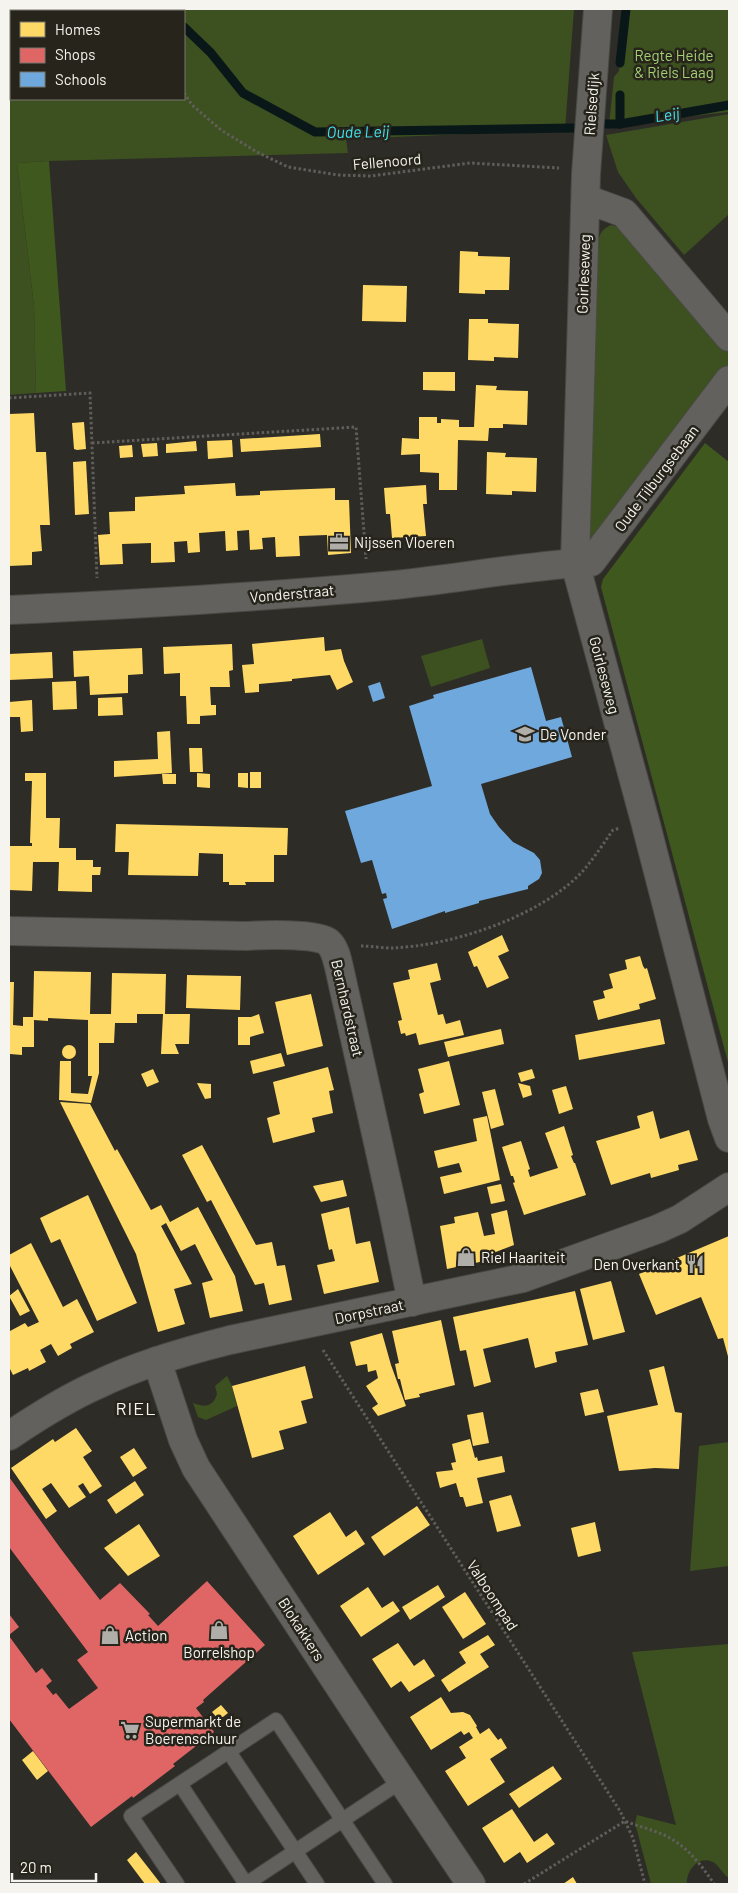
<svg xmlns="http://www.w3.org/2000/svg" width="738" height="1893" viewBox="0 0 738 1893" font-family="Barlow,sans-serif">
<rect width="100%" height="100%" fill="#2d2c27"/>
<g fill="#3c511f" fill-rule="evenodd">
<path d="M9,9h565l-9,121 -219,9 2,14 -299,8 -32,2 17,144 2,86 -27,2zM11,11h173v88h-173z"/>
<polygon points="621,9 729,9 729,112 609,125 614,77 619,71"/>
<polygon points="729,114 729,214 684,255 636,198 618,172 606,135"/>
<path d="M611,225l8,2 106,119c4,7 4,11 3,19l-137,181 -4,-2 10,-292c2,-14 1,-21 14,-27z"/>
<polygon points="482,639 490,668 431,687 421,656"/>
<path d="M227,1376l5,10 5,20 -31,14 -8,-3 -5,-14c10,4 20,5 24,-9l-2,-8z"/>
<polygon points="729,1442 729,1566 690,1571 699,1446"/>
<path d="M729,1644v232l-2,1c-4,-4 -9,-12 -14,-15 -15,-7 -27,9 -26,22h-36l-16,-61 2,-8 39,10 -44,-173z"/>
</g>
<g fill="#3f581d">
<polygon points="49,161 66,391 36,393 34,306 17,163"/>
<polygon points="705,443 729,462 729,1066 601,587 603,579"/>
</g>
<g fill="#ffd966">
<polygon points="460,251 478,252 478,256 510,257 509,290 485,290 485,294 459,293"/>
<polygon points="363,285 407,286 406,322 362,321"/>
<polygon points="469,319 488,319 488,323 519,324 518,358 494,357 494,361 468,360"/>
<polygon points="423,372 455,372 455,391 423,390"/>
<polygon points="476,385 497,386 496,390 528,391 527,425 503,424 503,428 489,428 488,441 458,440 457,490 439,490 439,473 420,472 420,454 401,455 402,438 419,439 419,417 437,417 437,423 441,423 441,419 459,420 459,427 474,427"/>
<polygon points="34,413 36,452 46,452 50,525 40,525 42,551 32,552 32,565 9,566 9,414"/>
<polygon points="84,422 86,449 77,450 74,449 72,423"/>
<polygon points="320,434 321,447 241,452 240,439"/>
<polygon points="232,440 233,457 208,459 207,441"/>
<polygon points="196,441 197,451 166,453 166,444"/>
<polygon points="157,443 158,456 143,457 141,444"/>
<polygon points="132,445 133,457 120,458 119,446"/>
<polygon points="487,452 506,453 505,457 537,458 536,492 512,491 512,495 486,494"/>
<polygon points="86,461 89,514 75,515 73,462"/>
<polygon points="235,483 236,496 260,495 260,491 335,488 335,500 349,500 351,553 328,555 327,535 299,536 300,556 276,557 275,537 262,538 263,549 250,550 249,530 237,531 238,550 226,551 225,531 199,533 200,552 188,553 187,541 174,542 175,562 151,563 151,543 122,544 123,564 100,565 98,535 110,534 109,512 135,511 135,497 185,494 184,486"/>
<polygon points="426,485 427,504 423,504 426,536 392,538 390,514 386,514 384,488"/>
<polygon points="324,637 325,651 341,649 344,661 353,682 337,690 330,675 292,679 292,681 259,684 259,692 245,693 242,665 254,664 252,644"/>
<polygon points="232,644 233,670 229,671 230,687 210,687 211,705 216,705 216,715 200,716 200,724 187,724 186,696 180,696 180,673 164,674 163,647"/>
<polygon points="142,648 143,674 128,675 128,693 90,695 89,676 74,677 73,651"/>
<polygon points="52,652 53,678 9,680 9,654"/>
<polygon points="76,681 77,709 53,710 52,682"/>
<polygon points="122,697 123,715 98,716 98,698"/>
<polygon points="32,700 33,731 21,732 20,717 9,717 9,702"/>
<polygon points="170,731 172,773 114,777 114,761 158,759 157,732"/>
<polygon points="189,748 202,748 203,772 190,772"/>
<rect x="250" y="772" width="11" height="16"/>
<polygon points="25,773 46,773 46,818 60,818 59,848 76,848 76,860 93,860 93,867 101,867 100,875 92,875 92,892 58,891 59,862 33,862 32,891 9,890 9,846 32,846 32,843 30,843 32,781 25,781"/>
<polygon points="197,773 210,774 210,788 197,787"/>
<polygon points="238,773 248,773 248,788 238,787"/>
<polygon points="162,774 176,774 176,784 163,784"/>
<polygon points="116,824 288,828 287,855 274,855 274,882 245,882 246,885 229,885 229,882 223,882 223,854 199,853 198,876 128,875 129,852 115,852"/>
<polygon points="502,935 509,951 498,956 509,978 487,988 477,966 474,967 468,952"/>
<polygon points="640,956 643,966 645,969 647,968 656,999 639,1004 640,1009 598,1020 593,1001 605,998 603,991 613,988 609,974 627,969 625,960"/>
<polygon points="437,963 441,980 430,983 438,1015 443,1014 446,1024 460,1020 464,1035 419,1045 416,1033 406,1036 405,1033 401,1034 398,1021 402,1020 393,983 410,979 408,970"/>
<polygon points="34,971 91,972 90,1014 111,1014 112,973 166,974 165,1014 190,1014 189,1044 175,1044 179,1054 161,1054 163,1014 137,1014 137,1023 115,1023 114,1043 99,1043 99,1073 91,1103 59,1100 60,1061 71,1061 71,1093 88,1094 92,1076 88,1076 88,1020 48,1018 48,1021 34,1020 34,1047 22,1047 22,1055 10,1054 9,982 14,982 13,1025 23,1026 23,1017 33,1017"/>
<polygon points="187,975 241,976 240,1010 186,1008"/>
<polygon points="311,994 323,1046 287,1055 275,1002"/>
<polygon points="259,1014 264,1033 250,1037 250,1045 238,1045 238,1017 251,1017"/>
<polygon points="660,1019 665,1044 579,1060 575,1035"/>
<polygon points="501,1029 504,1044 448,1057 444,1042"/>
<circle cx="69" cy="1052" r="7"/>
<polygon points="281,1053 285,1066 253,1074 250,1061"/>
<polygon points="449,1061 460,1105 424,1114 419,1094 424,1092 418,1069"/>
<polygon points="328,1067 334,1090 329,1091 333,1113 312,1118 315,1132 273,1143 267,1118 280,1114 273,1082"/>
<polygon points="153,1069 159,1082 147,1087 141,1074"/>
<polygon points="532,1069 535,1078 521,1082 518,1073"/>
<polygon points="197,1083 211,1084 211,1098 205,1099"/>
<polygon points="518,1083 530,1086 532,1095 523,1098"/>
<polygon points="566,1086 573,1109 559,1114 552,1090"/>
<polygon points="495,1089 504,1125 491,1129 482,1092"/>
<polygon points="60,1102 90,1104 115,1151 117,1149 151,1210 161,1205 170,1222 198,1207 235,1276 243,1311 210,1318 202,1283 213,1280 195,1244 181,1251 166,1223 161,1226 192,1284 174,1289 185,1324 158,1332 136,1254"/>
<polygon points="653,1111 660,1139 689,1130 698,1160 678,1165 679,1170 651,1178 650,1173 611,1185 596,1141 640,1128 637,1116"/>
<polygon points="487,1116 500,1180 444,1194 440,1177 462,1172 459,1163 438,1168 434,1151 477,1141 473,1119"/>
<polygon points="564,1126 573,1155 571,1156 574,1163 575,1163 586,1195 524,1215 513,1183 515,1182 513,1176 511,1176 502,1147 521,1141 530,1169 528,1170 530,1177 545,1172 558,1168 545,1133"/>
<polygon points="202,1145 256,1245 272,1242 277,1266 285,1265 292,1300 269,1305 264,1283 255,1285 211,1200 207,1202 182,1155"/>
<polygon points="343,1180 347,1196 321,1202 313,1186"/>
<polygon points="501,1184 505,1201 491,1204 487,1187"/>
<polygon points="88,1195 137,1303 97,1321 60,1239 51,1243 40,1218"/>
<polygon points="349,1207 356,1244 370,1241 379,1282 324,1294 317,1265 335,1261 332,1249 329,1250 321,1214"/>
<polygon points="507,1210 514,1245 488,1255 489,1260 447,1269 440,1226 455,1223 454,1217 478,1212 484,1236 495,1234 491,1214"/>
<polygon points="729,1236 729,1360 723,1338 718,1339 701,1297 656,1315 639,1274"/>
<polygon points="31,1243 63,1307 77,1299 94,1332 70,1344 72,1348 58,1356 51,1344 40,1350 46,1362 29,1371 28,1368 13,1375 9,1367 9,1329 10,1331 25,1323 28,1327 39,1322 9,1264 9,1255"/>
<polygon points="611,1281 625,1332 593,1340 580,1289"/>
<polygon points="18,1289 30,1311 20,1316 9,1296"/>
<polygon points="575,1291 588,1345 555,1352 557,1362 535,1368 528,1338 483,1349 491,1382 474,1387 466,1350 460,1351 453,1317"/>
<polygon points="441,1320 455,1385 419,1394 420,1397 405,1400 400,1379 398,1379 395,1364 399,1363 392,1331"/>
<polygon points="382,1333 391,1365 406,1406 378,1416 372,1408 378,1404 366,1386 378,1378 376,1370 368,1372 367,1364 356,1366 350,1342"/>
<polygon points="305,1366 313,1398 301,1401 307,1423 279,1431 284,1449 252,1458 232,1386"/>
<polygon points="664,1366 675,1412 682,1413 679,1469 655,1468 619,1471 607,1416 658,1405 649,1370"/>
<polygon points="598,1389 604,1412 585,1416 580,1393"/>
<polygon points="483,1412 489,1443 473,1446 467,1415"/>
<polygon points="76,1428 92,1451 83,1457 102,1486 90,1494 83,1483 78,1486 86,1497 69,1508 51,1483 42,1489 57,1511 46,1519 11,1468 53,1439 55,1442"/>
<polygon points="470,1439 475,1458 477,1457 478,1461 502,1456 505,1472 477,1478 483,1503 466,1507 463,1497 460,1497 456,1483 440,1488 436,1472 453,1470 451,1463 456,1462 452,1444"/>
<polygon points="134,1448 147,1468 133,1477 120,1457"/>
<polygon points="135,1481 144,1495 116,1514 107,1500"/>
<polygon points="511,1495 521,1526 497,1532 489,1501"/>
<polygon points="417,1506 430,1525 384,1556 371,1537"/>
<polygon points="330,1512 346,1537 356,1530 365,1544 318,1575 293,1536"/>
<polygon points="595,1522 601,1551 578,1557 571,1528"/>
<polygon points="139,1524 160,1556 128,1576 104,1548"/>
<polygon points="438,1585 445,1597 410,1620 402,1607"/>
<polygon points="368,1587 382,1608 393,1601 400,1611 361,1637 340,1606"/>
<polygon points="465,1592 486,1624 463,1639 442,1607"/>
<polygon points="488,1635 495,1645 480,1654 489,1667 449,1692 441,1680 466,1663 459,1652"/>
<polygon points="398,1643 414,1666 424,1659 435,1676 409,1692 401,1681 391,1688 372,1659"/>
<polygon points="441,1697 451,1713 463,1712 470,1715 477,1726 476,1727 480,1734 489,1728 498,1740 501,1738 507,1748 490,1759 505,1782 468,1806 445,1771 466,1758 459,1747 473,1738 469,1732 464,1735 461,1731 431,1750 410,1717"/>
<polygon points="221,1705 228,1713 219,1720 212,1712"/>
<polygon points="33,1751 48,1771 37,1780 22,1760"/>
<polygon points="553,1766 562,1779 519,1808 509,1794"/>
<polygon points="512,1809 534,1842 547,1833 555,1844 527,1863 520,1852 504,1863 482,1828"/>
<polygon points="136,1852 161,1884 145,1884 127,1860"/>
<polygon points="573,1877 577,1884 563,1884"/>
</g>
<g fill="#e06666">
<polygon points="9,1477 61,1549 100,1600 120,1583 150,1614 148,1615 158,1626 207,1581 265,1645 203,1700 204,1702 196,1708 214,1732 173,1764 175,1766 133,1798 132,1796 91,1827 9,1719 9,1636 36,1673 42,1668 52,1681 46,1686 53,1695 56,1693 69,1709 98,1688 77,1660 88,1652 9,1547"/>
<polygon points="9,1614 19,1627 9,1635"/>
</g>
<g fill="#6fa8dc">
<polygon points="531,667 546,721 561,717 572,757 481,784 490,814 499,827 513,842 534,853 540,860 542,873 539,879 528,886 528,889 479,901 479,903 445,913 445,911 392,929 383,899 387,898 386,893 382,894 372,860 361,863 345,811 432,786 409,706 434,698 433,695"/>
<polygon points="380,682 385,698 373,702 368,686"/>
</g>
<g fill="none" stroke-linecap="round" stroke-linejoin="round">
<g stroke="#0a1718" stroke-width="9">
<polyline points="148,9 157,11"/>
<polyline points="184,27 211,53 243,93 315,132 573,128"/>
<polyline points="620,63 626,9"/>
<polyline points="620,95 620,124"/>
<polyline points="605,124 620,124 729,105"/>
</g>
<g stroke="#4a4a45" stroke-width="16">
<g id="service">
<polyline points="229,1752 317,1884"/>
<polyline points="180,1784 246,1884"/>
<polyline points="177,1884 131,1816 276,1720 385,1884"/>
<polyline points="246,1884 403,1780"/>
</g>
</g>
<g stroke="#4a4a45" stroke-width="30">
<g id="minor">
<polyline points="598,9 586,174 575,563 645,821 722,1119 729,1138"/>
<polyline points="586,199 624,213 729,337"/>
<path d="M9,610c129,-6 258,-13 386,-25 66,-7 130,-19 196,-23l138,-182"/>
<path d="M9,931l237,5c15,-1 72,-3 82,6 7,6 9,17 11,25l54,243 19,92"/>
<polyline points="157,1361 183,1440 196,1468 378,1745 471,1884"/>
</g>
</g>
<g stroke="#4a4a45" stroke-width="30">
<path id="tertiary" d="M9,1436c28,-19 58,-38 90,-52 41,-20 87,-33 131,-44l293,-62 135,-49 22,-10 49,-32"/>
</g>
<g stroke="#605e5b" stroke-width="3" stroke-dasharray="2.5 2.5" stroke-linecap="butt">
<polyline points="9,64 11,64"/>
<polyline points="184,93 192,105 221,130 257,152 288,167 338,175 371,176 470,163 559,168"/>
<polyline points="9,398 90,393 97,578"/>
<polyline points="92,443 356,427 366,559"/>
<path d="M361,946c10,0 21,2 31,2 59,-2 147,-31 189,-75 12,-13 22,-29 32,-43l7,-2"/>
<polyline points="323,1350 620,1811 633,1838 645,1884"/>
<path d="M524,1884l101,-63c12,5 25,8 37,13 23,10 39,30 52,50"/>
</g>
<use href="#service" stroke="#62615d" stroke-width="14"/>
<use href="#minor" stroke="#62615d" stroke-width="28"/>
<use href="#tertiary" stroke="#62615d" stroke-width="28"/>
</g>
<defs>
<g id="office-bare" transform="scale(1.5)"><path d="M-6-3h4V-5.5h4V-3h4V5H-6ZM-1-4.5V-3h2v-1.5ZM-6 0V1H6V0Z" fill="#b0aea8" stroke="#26241b" stroke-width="2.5" paint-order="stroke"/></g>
<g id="school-bare" transform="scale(1.5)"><path d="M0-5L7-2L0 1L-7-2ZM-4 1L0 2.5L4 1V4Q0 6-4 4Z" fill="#b0aea8" stroke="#26241b" stroke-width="2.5" paint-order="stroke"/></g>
<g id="shop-bare" transform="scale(1.5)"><path d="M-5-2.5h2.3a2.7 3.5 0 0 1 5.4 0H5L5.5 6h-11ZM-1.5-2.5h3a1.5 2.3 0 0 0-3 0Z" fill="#b0aea8" stroke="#26241b" stroke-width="2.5" paint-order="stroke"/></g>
<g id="restaurant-bare" transform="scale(1.5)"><path d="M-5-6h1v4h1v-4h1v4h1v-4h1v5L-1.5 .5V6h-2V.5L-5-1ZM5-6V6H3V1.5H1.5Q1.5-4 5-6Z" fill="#b0aea8" stroke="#26241b" stroke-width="2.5" paint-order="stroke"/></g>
<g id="supermarket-bare" transform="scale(1.5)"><path d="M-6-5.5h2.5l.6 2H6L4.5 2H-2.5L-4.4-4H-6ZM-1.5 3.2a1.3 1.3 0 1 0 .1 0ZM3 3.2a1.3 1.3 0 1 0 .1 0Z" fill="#b0aea8" stroke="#26241b" stroke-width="2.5" paint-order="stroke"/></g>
</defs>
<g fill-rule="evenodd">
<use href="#office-bare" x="339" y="542"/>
<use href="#school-bare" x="525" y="734"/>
<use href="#shop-bare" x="466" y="1257"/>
<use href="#restaurant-bare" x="695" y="1264"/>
<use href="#shop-bare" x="219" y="1630"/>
<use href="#shop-bare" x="110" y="1635"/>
<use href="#supermarket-bare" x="130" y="1730"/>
</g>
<g text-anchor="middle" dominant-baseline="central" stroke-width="5" stroke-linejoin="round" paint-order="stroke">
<g font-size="15" fill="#a4d074" stroke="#26241b">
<text x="674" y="55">Regte Heide<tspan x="674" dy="17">&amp; Riels Laag</tspan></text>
</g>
<g font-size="15" fill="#f6f4ee" stroke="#26241b">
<text transform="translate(591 104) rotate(-86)">Rielsedijk</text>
<text transform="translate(387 161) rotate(-5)">Fellenoord</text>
<text transform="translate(583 274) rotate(-88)">Goirleseweg</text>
<text transform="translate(656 478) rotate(-53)">Oude Tilburgsebaan</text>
<text transform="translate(292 593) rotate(-5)">Vonderstraat</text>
<text transform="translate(605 675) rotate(75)">Goirleseweg</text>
<text transform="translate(348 1008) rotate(77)">Bernhardstraat</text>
<text transform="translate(369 1311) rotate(-12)">Dorpstraat</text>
<text transform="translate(493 1595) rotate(57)">Valboompad</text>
<text transform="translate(302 1629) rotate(57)">Blokakkers</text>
</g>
<g font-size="15" fill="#f6f4ee" stroke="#26241b" text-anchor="start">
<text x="354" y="542">Nijssen Vloeren</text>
<text x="540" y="734">De Vonder</text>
<text x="481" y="1257">Riel Haariteit</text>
<text x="680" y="1264" text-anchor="end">Den Overkant</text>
<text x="125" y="1635">Action</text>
<text x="219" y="1652" text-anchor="middle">Borrelshop</text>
<text x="145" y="1721">Supermarkt de<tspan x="145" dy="17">Boerenschuur</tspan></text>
</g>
<g font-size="16" font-style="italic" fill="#41e3f1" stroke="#26241b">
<text transform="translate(667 114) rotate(-9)">Leij</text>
<text transform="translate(358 131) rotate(-1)">Oude Leij</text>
</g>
<g font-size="18" letter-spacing="1" fill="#f6f4ee" stroke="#26241b">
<text x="136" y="1408">RIEL</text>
</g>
</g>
<rect width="738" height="1893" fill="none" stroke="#f6f4ee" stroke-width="20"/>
<rect x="10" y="10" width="175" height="90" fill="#26241b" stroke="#79776f"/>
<rect x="20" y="22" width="25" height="15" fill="#ffd966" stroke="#79776f"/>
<text x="55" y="35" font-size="15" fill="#f6f4ee">Homes</text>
<rect x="20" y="48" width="25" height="15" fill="#e06666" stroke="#79776f"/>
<text x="55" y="60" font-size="15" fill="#f6f4ee">Shops</text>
<rect x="20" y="72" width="25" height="15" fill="#6fa8dc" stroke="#79776f"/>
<text x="55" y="85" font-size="15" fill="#f6f4ee">Schools</text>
<path d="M12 1873v8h84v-8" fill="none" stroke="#f6f4ee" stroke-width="2.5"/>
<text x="20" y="1873" font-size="15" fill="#f6f4ee" stroke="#26241b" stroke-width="4" paint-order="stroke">20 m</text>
</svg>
